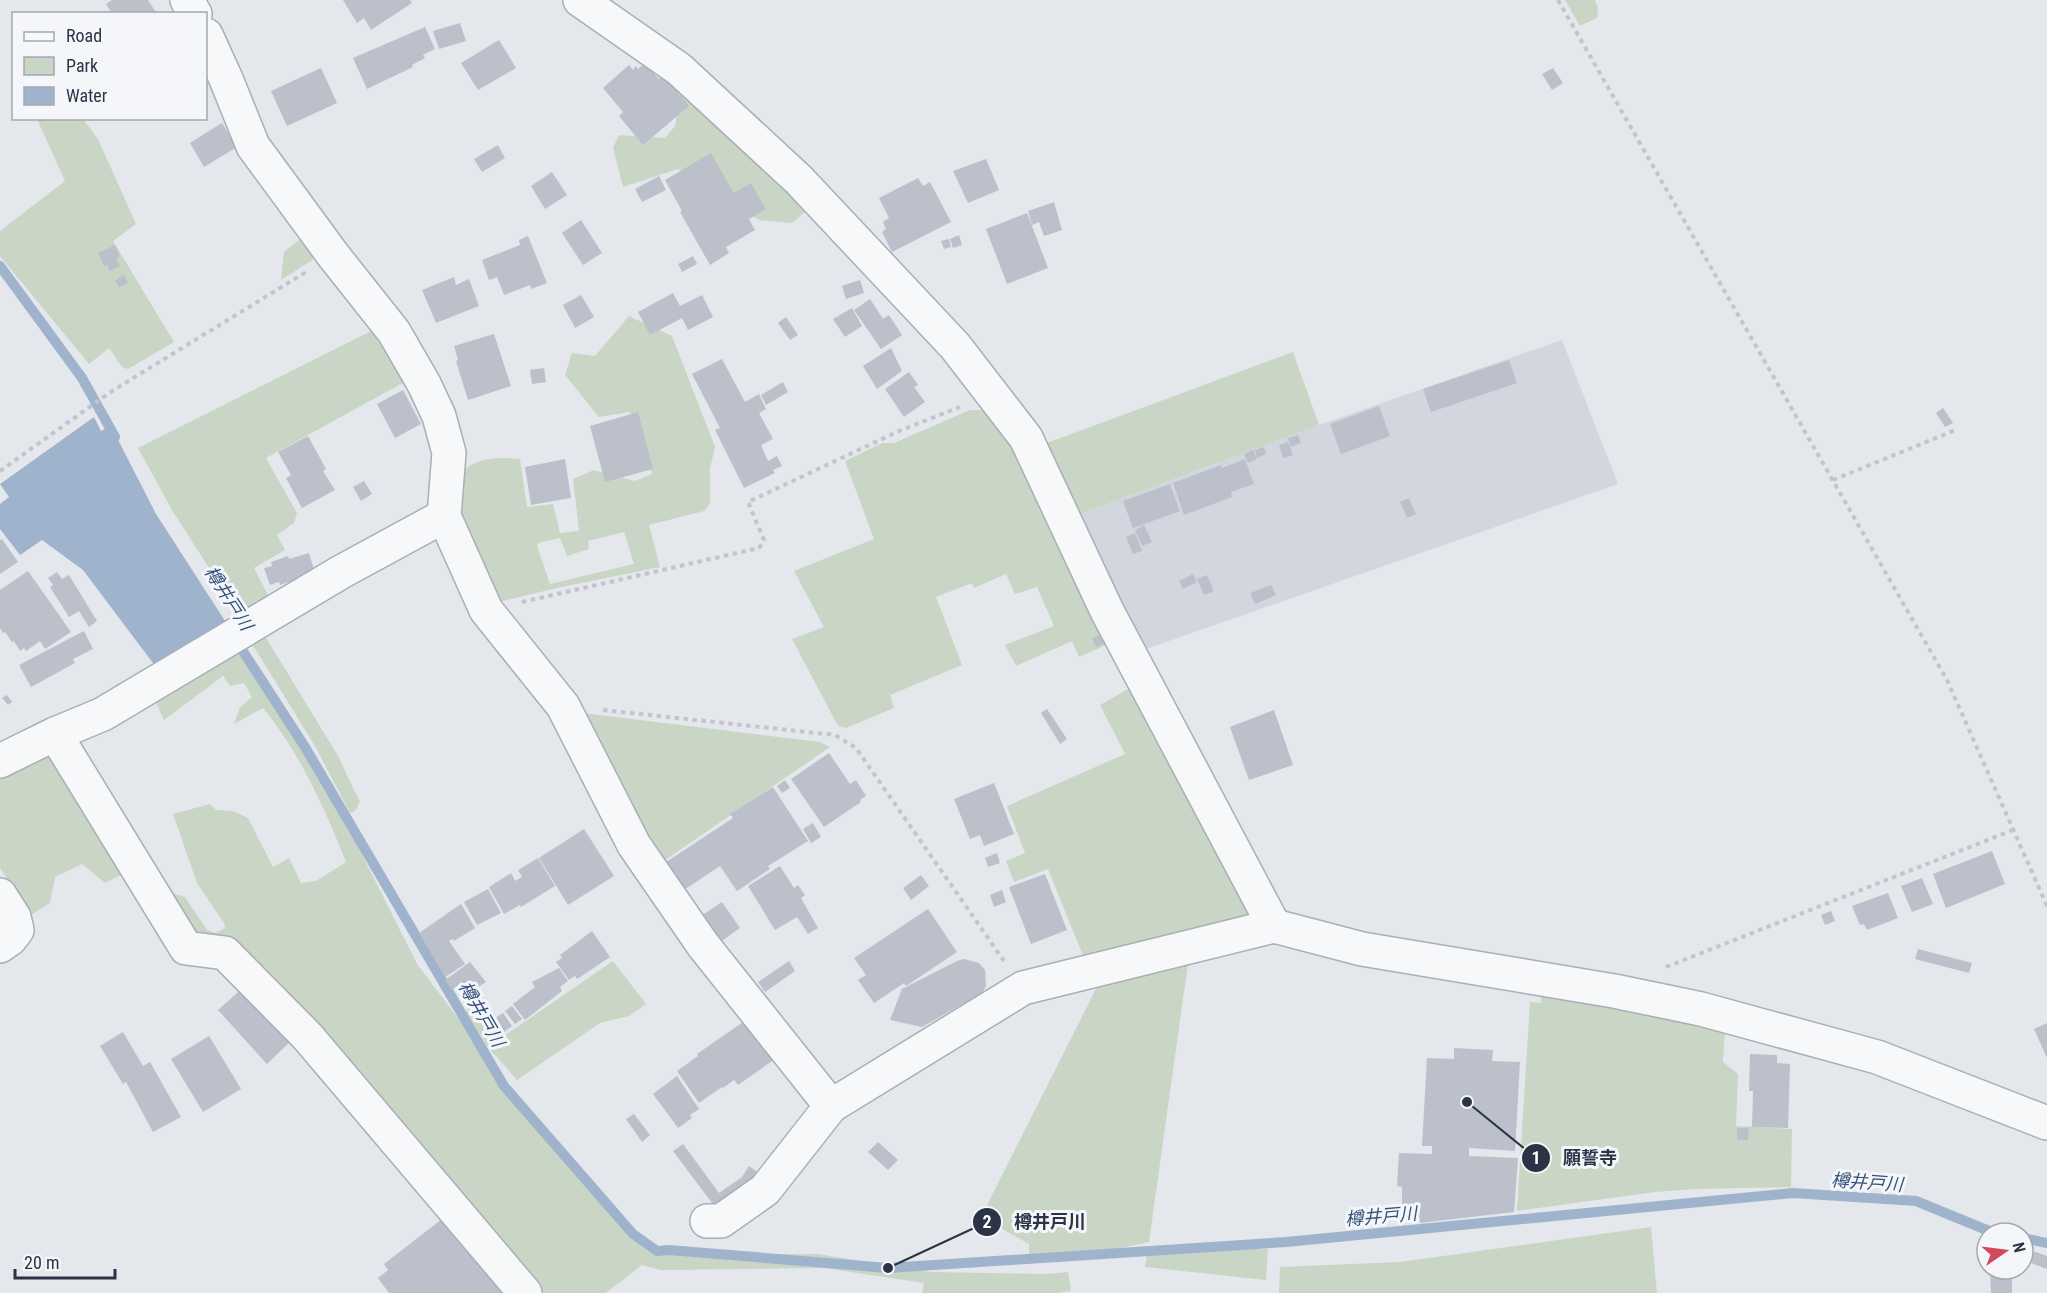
<svg xmlns="http://www.w3.org/2000/svg" width="2047" height="1293" viewBox="0 0 2047 1293" font-family="'Roboto Condensed','Noto Sans JP',sans-serif">
<rect width="100%" height="100%" fill="#e4e7ec"/>
<polygon fill="#d2d6de" points="1562,340 1618,484 1146,649 1077,515 1319,425"/>
<g fill="#c9d6c5" fill-rule="evenodd">
<polygon points="1565,0 1595,0 1598,8 1597,18 1580,26"/>
<polygon points="682,85 805,204 805,212 792,223 759,220 678,169 623,187 613,148 619,135 665,138 675,126"/>
<polygon points="37,119 83,119 98,139 136,224 113,241 174,342 128,369 122,367 109,348 89,364 0,256 0,231 65,181"/>
<polygon points="307,234 317,253 311,261 281,280 284,252"/>
<path d="M629,316l43,20 43,111 -5,21v35l-6,8 -55,14 11,42 -103,21 -62,15 -34,-72 -4,-53c4,-4 9,-11 14,-13 13,-8 35,-8 49,-6l7,48 26,-3 7,29 19,-2 -6,-52 21,-9 41,11 17,-7 -22,-62 -31,5 -34,-42 7,-22 23,3zM624,532l10,32 -84,20 -13,-38 1,-3 22,-5 7,18 22,-7 -1,-8z"/>
<polygon points="379,327 412,378 266,458 297,513 294,523 277,535 285,550 254,568 271,601 241,618 172,510 138,448"/>
<polygon points="1293,352 1319,425 1077,515 1039,446"/>
<polygon points="970,410 988,410 998,417 1115,641 1079,657 1072,641 1016,666 1005,645 1054,626 1037,587 1015,594 1006,574 974,588 972,583 936,597 962,665 890,695 894,708 846,728 838,726 792,639 824,627 794,571 874,539 845,461 882,443 894,443"/>
<polygon points="262,631 338,756 360,802 355,811 350,813 315,746 249,639"/>
<path d="M240,644l77,121 100,199 93,123 143,168 165,-1 112,18 116,2 22,-2 3,19 -14,2h-135l2,-10 -100,-15 -163,2 -19,-5 -36,28h-76l-224,-265 -119,-92 -118,-201 12,6 -2,1 87,149 19,6 22,33 9,3 9,-5 -1,-5 -27,-40 -24,-69 37,-10 6,6 17,1 15,7 25,49 16,-9 12,25 15,-2 30,-19c-21,-53 -46,-109 -83,-154l-29,16 6,-17 12,-10 -8,-14 -14,3 -7,-10 -59,44 -9,-20z"/>
<polygon points="1137,684 1252,913 1249,919 1086,963 1048,869 1014,882 1006,861 1025,853 1007,806 1125,754 1100,705"/>
<polygon points="583,713 820,742 830,747 655,867"/>
<polygon points="42,750 57,754 129,871 105,883 82,864 55,877 50,903 31,915 0,868 0,768"/>
<polygon points="1190,949 1149,1242 1063,1260 1029,1261 1029,1244 981,1217 1103,975"/>
<polygon points="613,961 646,1004 629,1016 600,1023 517,1080 487,1046 466,1011 482,1000 504,1036"/>
<polygon points="1541,991 1725,1030 1723,1062 1738,1074 1736,1126 1792,1129 1791,1187 1696,1189 1655,1192 1517,1211 1530,1002 1541,1003"/>
<polygon points="1651,1227 1657,1293 1279,1293 1280,1267 1400,1262"/>
<polygon points="1219,1249 1268,1249 1266,1280 1145,1267 1147,1254"/>
</g>
<polygon fill="#9fb4cc" points="94,417 101,431 111,426 156,514 227,624 156,667 83,570 42,540 20,555 0,529 0,504 9,497 0,484"/>
<g fill="none" stroke-linecap="round" stroke-linejoin="round">
<g stroke="#9fb4cc" stroke-width="10">
<polyline points="0,266 82,378 115,437"/>
<polyline points="235,639 305,747 504,1086 633,1234 657,1251 669,1250 888,1268 1286,1242 1793,1193 1916,1201 1994,1233"/>
<polyline points="2023,1238 2047,1243"/>
</g>
</g>
<g fill="#bbc0ca">
<polygon points="112,0 148,0 157,14 112,14 106,4"/>
<polygon points="343,0 410,0 412,3 371,30 364,18 357,23"/>
<polygon points="460,23 466,41 439,49 433,31"/>
<polygon points="425,27 435,49 423,55 425,58 412,65 413,67 367,89 353,58"/>
<polygon points="499,40 516,68 478,90 461,63"/>
<polygon points="645,63 659,79 663,75 689,106 643,145 619,116 623,112 603,88 629,65 633,70 636,66 638,69"/>
<polygon points="321,68 337,103 287,126 271,91"/>
<polygon points="1553,68 1563,83 1552,90 1542,74"/>
<polygon points="222,123 237,147 204,167 190,143"/>
<polygon points="498,145 505,158 482,172 474,159"/>
<polygon points="711,153 734,193 751,183 766,209 749,219 755,230 726,247 729,253 710,265 680,212 682,211 665,180"/>
<polygon points="986,159 999,190 968,203 953,171"/>
<polygon points="552,172 567,195 545,209 531,186"/>
<polygon points="659,176 666,190 642,202 635,189"/>
<polygon points="918,178 923,186 930,182 951,222 892,252 882,232 886,229 883,222 889,218 879,198"/>
<polygon points="1054,202 1062,230 1044,236 1039,222 1032,225 1028,211"/>
<polygon points="1027,213 1048,268 1007,284 986,229"/>
<polygon points="581,220 602,253 583,265 562,233"/>
<polygon points="959,235 962,245 953,248 950,239"/>
<polygon points="528,236 547,283 531,289 530,285 504,295 497,277 489,280 482,260 520,245 519,240"/>
<polygon points="949,239 951,247 944,249 941,241"/>
<polygon points="115,245 120,256 116,259 120,266 110,271 107,265 104,266 98,253"/>
<polygon points="693,256 697,264 682,272 678,264"/>
<polygon points="124,275 128,283 119,287 115,281"/>
<polygon points="454,277 456,285 469,279 479,306 436,323 422,290"/>
<polygon points="860,280 864,293 846,299 842,286"/>
<polygon points="673,293 680,306 702,295 713,317 688,330 682,318 650,335 638,312"/>
<polygon points="581,295 594,317 575,328 563,305"/>
<polygon points="870,299 883,319 889,315 902,335 881,349 854,310"/>
<polygon points="852,308 862,326 845,337 833,319"/>
<polygon points="786,317 798,335 790,340 778,323"/>
<polygon points="494,334 511,386 468,400 456,361 458,360 454,346"/>
<polygon points="891,348 902,371 877,389 863,366"/>
<polygon points="722,359 745,402 759,394 766,409 759,413 773,439 761,445 768,461 777,456 782,466 773,470 775,473 744,488 715,430 720,428 692,374"/>
<polygon points="1509,360 1517,383 1431,412 1423,389"/>
<polygon points="544,368 546,382 532,384 530,370"/>
<polygon points="909,372 918,385 914,387 925,402 904,417 885,389"/>
<polygon points="783,382 788,392 766,405 761,395"/>
<polygon points="403,390 421,424 395,438 377,404"/>
<polygon points="1379,406 1390,436 1341,454 1330,424"/>
<polygon points="1943,408 1953,423 1945,427 1936,413"/>
<polygon points="638,412 653,469 605,482 590,426"/>
<polygon points="1298,435 1301,443 1291,447 1288,438"/>
<polygon points="308,436 326,469 323,471 335,490 302,508 286,478 291,475 278,452"/>
<polygon points="1288,442 1293,455 1283,458 1279,445"/>
<polygon points="1264,447 1266,454 1257,458 1255,450"/>
<polygon points="1253,450 1257,459 1248,463 1244,454"/>
<polygon points="565,459 571,498 531,505 525,467"/>
<polygon points="1245,459 1254,484 1231,492 1232,497 1184,515 1173,483 1221,465 1222,468"/>
<polygon points="364,481 372,494 361,501 353,487"/>
<polygon points="1170,484 1180,511 1133,528 1123,501"/>
<polygon points="1409,498 1416,514 1407,518 1400,502"/>
<polygon points="1144,525 1152,542 1142,546 1135,530"/>
<polygon points="1135,533 1142,551 1133,554 1126,537"/>
<polygon points="2,539 18,562 0,574 0,540"/>
<polygon points="309,553 315,573 280,585 279,582 270,585 264,568 272,566 271,562 288,556 289,559"/>
<polygon points="28,571 71,632 45,649 40,641 26,651 24,648 20,651 14,641 12,642 5,632 3,633 0,628 0,590"/>
<polygon points="57,572 62,579 69,575 97,621 89,627 79,611 69,617 50,587 53,585 48,578"/>
<polygon points="1193,574 1197,582 1183,589 1179,581"/>
<polygon points="1207,575 1214,591 1204,595 1197,579"/>
<polygon points="1271,585 1276,595 1255,604 1250,593"/>
<polygon points="84,631 93,649 73,659 75,663 31,687 19,665"/>
<polygon points="1105,632 1109,641 1096,647 1092,638"/>
<polygon points="7,695 12,702 8,705 2,698"/>
<polygon points="1047,709 1067,739 1060,744 1041,713"/>
<polygon points="1274,710 1293,765 1249,780 1230,727"/>
<polygon points="829,753 850,784 856,780 866,796 860,800 861,802 824,827 791,779"/>
<polygon points="785,780 790,788 782,793 777,786"/>
<polygon points="994,783 1014,834 984,846 980,835 970,839 954,799"/>
<polygon points="773,787 808,841 768,866 770,869 737,891 720,866 681,892 663,864 733,818 730,814"/>
<polygon points="813,823 821,837 811,843 803,829"/>
<polygon points="584,829 614,876 568,905 539,858"/>
<polygon points="1992,851 2005,884 1946,908 1933,874"/>
<polygon points="997,853 1000,863 988,867 985,858"/>
<polygon points="538,858 555,886 521,907 520,905 504,914 489,887 511,873 515,881 522,877 518,870"/>
<polygon points="780,866 794,888 798,885 805,895 801,898 818,928 808,934 797,917 775,930 748,886"/>
<polygon points="1045,874 1067,930 1031,944 1009,887"/>
<polygon points="921,875 929,886 911,900 903,888"/>
<polygon points="1922,878 1933,904 1912,912 1901,886"/>
<polygon points="488,889 501,913 477,925 464,902"/>
<polygon points="1002,890 1006,902 994,907 990,895"/>
<polygon points="1888,893 1898,918 1867,930 1864,924 1860,925 1852,906"/>
<polygon points="722,902 740,928 716,945 698,918"/>
<polygon points="461,904 475,928 454,941 453,939 449,941 465,964 445,977 419,933"/>
<polygon points="928,909 957,952 906,986 904,983 874,1003 858,980 866,975 854,958"/>
<polygon points="1831,911 1835,921 1825,925 1821,915"/>
<polygon points="592,931 610,957 577,979 575,976 569,980 556,962 562,958 560,955"/>
<polygon points="1918,949 1972,963 1969,973 1915,959"/>
<polygon points="964,959 979,963 985,970 986,986 982,993 922,1027 890,1020 902,989 957,961"/>
<polygon points="789,961 795,971 765,992 758,982"/>
<polygon points="470,962 486,982 467,994 460,984 452,990 445,980"/>
<polygon points="559,968 568,981 560,987 562,991 525,1020 513,1004 535,987 532,982"/>
<polygon points="244,987 292,1040 267,1064 218,1010"/>
<polygon points="512,1006 522,1019 515,1024 505,1011"/>
<polygon points="503,1013 512,1026 504,1032 495,1018"/>
<polygon points="746,1020 775,1059 738,1085 734,1080 723,1088 722,1087 699,1103 677,1071 698,1056 697,1054"/>
<polygon points="2047,1023 2047,1058 2034,1029"/>
<polygon points="123,1032 143,1066 150,1062 181,1117 153,1132 126,1082 123,1084 100,1046"/>
<polygon points="209,1036 241,1089 203,1112 171,1059"/>
<polygon points="1454,1048 1493,1050 1492,1061 1520,1062 1515,1151 1469,1148 1469,1156 1518,1158 1514,1212 1420,1223 1420,1218 1402,1217 1402,1187 1397,1186 1399,1153 1432,1154 1432,1146 1422,1146 1427,1058 1454,1059"/>
<polygon points="1750,1054 1777,1055 1777,1063 1790,1064 1788,1128 1752,1127 1753,1091 1749,1091"/>
<polygon points="677,1076 699,1109 690,1115 692,1118 678,1128 653,1094"/>
<polygon points="634,1114 650,1135 642,1142 626,1119"/>
<polygon points="1737,1128 1749,1128 1748,1140 1737,1140"/>
<polygon points="878,1142 898,1160 888,1170 868,1152"/>
<polygon points="683,1144 719,1193 742,1177 749,1166 760,1174 718,1211 673,1151"/>
<polygon points="451,1212 511,1293 389,1293 378,1278 388,1270 384,1264"/>
<polygon points="2030,1250 2047,1256 2047,1269 2026,1261"/>
<polygon points="1990,1269 2012,1269 2012,1293 1991,1293"/>
</g>
<g fill="none" stroke-linecap="round" stroke-linejoin="round">
<g stroke="#a9aeb7" stroke-width="36">
<g id="minor">
<polyline points="187,0 195,14"/>
<polyline points="580,0 679,69 799,180 955,346 1026,438 1107,611 1274,926"/>
<polyline points="206,35 226,79 253,146 333,255 394,332 424,384 439,416 449,453 444,516 486,610 563,706 634,845 703,945 831,1106"/>
<polyline points="55,734 186,948 225,953 307,1036 525,1293"/>
<polyline points="0,761 55,734 103,714 341,572 444,516"/>
<polyline points="0,895 14,917 17,930 10,939 0,946"/>
<polyline points="707,1221 721,1221 765,1190 831,1106 1023,988 1274,926 1362,949 1614,991 1701,1009 1877,1057 2047,1123"/>
</g>
</g>
<g stroke="#c2c5cb" stroke-width="4" stroke-dasharray="4.5 4.5" stroke-linecap="butt">
<polyline points="1558,0 1947,680 2047,906"/>
<polyline points="0,471 112,391 306,272"/>
<polyline points="1833,480 1958,429"/>
<polyline points="522,602 759,548 764,540 748,502 899,431 960,407"/>
<polyline points="603,710 835,735 856,748 1004,961"/>
<polyline points="1666,967 2013,830"/>
</g>
<use href="#minor" stroke="#f7f8fa" stroke-width="33"/>
</g>
<g text-anchor="middle" dominant-baseline="central" stroke-width="6" stroke-linejoin="round" paint-order="stroke">
<g font-size="18" font-style="italic" fill="#34527a" stroke="#f4f6f9">
<text transform="translate(229 598) rotate(57)">樽井戸川</text>
<text transform="translate(482 1014) rotate(60)">樽井戸川</text>
<text transform="translate(1867 1182) rotate(4)">樽井戸川</text>
<text transform="translate(1381 1216) rotate(-5)">樽井戸川</text>
</g>
</g>
<path fill="none" stroke="#2b3445" stroke-width="2" d="M1467 1102L1536 1158M888 1268L987 1222"/>
<g fill="#2b3445" stroke="#f4f6f9" stroke-width="2">
<circle cx="1467" cy="1102" r="6"/>
<circle cx="888" cy="1268" r="6"/>
<circle cx="1536" cy="1158" r="15"/>
<circle cx="987" cy="1222" r="15"/>
</g>
<g font-size="18" text-anchor="middle" font-weight="bold" fill="#fff">
<text x="1536" y="1164">1</text>
<text x="987" y="1228">2</text>
</g>
<g font-size="18" text-anchor="middle" font-weight="bold" fill="#2b3445" stroke="#f4f6f9" stroke-width="6" stroke-linejoin="round" paint-order="stroke">
<text x="1590" y="1164">願誓寺</text>
<text x="1050" y="1228">樽井戸川</text>
</g>
<rect x="12" y="12" width="195" height="108" fill="#f4f6f9" stroke="#a4a8b1" stroke-width="1.5"/>
<rect x="24" y="32" width="30" height="9" fill="#f7f8fa" stroke="#a4a8b1" stroke-width="1.5"/>
<text x="66" y="42" font-size="18" fill="#2b3445">Road</text>
<rect x="24" y="57" width="30" height="18" fill="#c9d6c5" stroke="#a4a8b1" stroke-width="1.5"/>
<text x="66" y="72" font-size="18" fill="#2b3445">Park</text>
<rect x="24" y="87" width="30" height="18" fill="#9fb4cc" stroke="#a4a8b1" stroke-width="1.5"/>
<text x="66" y="102" font-size="18" fill="#2b3445">Water</text>
<g transform="translate(2005 1251) rotate(76)"><circle r="28" fill="#f4f6f9" stroke="#a4a8b1" stroke-width="1.5"/>
<path d="M0-4.5L10 22L0 15L-10 22Z" fill="#d1495b"/>
<text y="-9" font-size="16" font-weight="bold" text-anchor="middle" fill="#2b3445">N</text>
</g>
<path d="M15 1269v9h100v-9" fill="none" stroke="#2b3445" stroke-width="3"/>
<text x="24" y="1269" font-size="18" fill="#2b3445" stroke="#f4f6f9" stroke-width="4.5" paint-order="stroke">20 m</text>
</svg>
